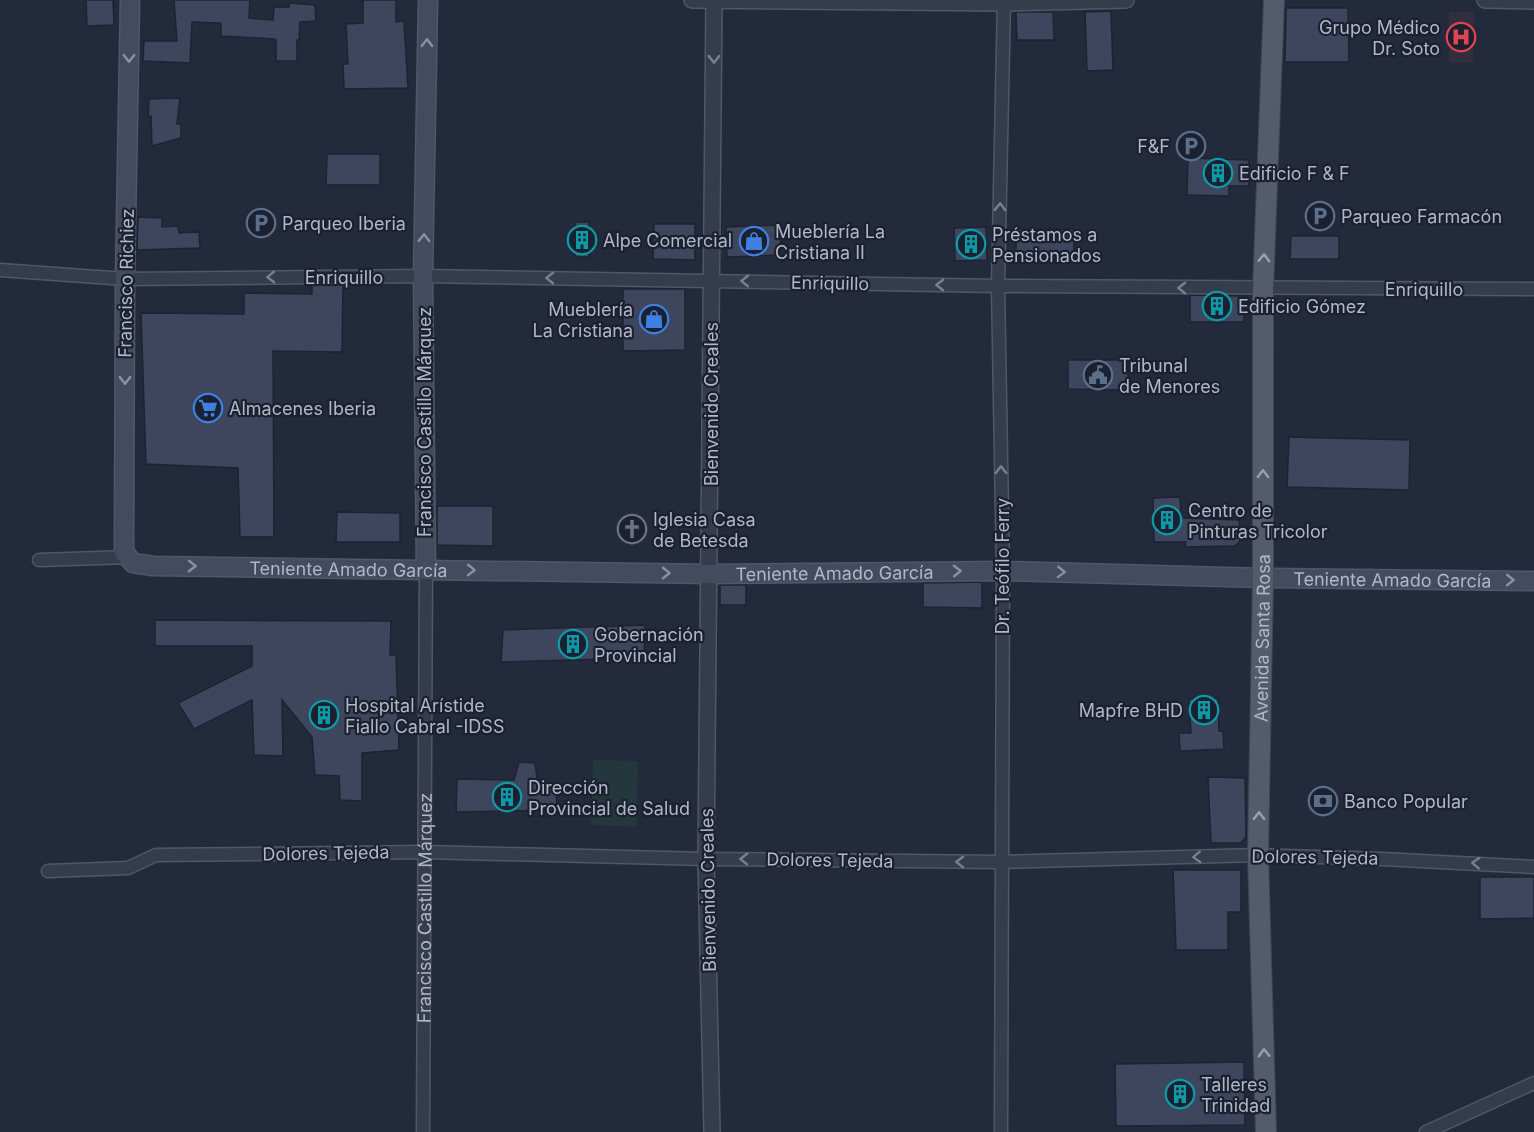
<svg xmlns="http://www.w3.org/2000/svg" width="1534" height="1132" viewBox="0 0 1534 1132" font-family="Inter,sans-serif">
<rect width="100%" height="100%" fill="#222a3c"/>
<polygon fill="#312e3d" points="1449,12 1474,12 1473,63 1449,62"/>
<polygon fill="#24373d" points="593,760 638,761 637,827 591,825"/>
<g fill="#3d465c" stroke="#1d2333" stroke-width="1.5">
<polygon points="86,0 113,0 114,25 87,26"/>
<polygon points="174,0 250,0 249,18 273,20 274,7 289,7 289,3 315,5 316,21 300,22 299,40 297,40 297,61 276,61 276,40 274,39 221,36 221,23 192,22 190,63 143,61 144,41 177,41"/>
<polygon points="363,0 396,0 396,22 404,21 408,88 344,89 343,64 348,64 346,24 363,23"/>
<polygon points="1286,8 1348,8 1349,62 1285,62"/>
<polygon points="1111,11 1113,70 1087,71 1085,12"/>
<polygon points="1016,12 1053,12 1054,40 1017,40"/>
<polygon points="180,98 177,124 181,124 181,138 152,146 151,116 148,117 149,99"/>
<polygon points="327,154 380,154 380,185 326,185"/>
<polygon points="1188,158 1249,160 1249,186 1229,186 1229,196 1187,195"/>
<polygon points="138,217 162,218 162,227 178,226 179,233 199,232 200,248 137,250"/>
<rect x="575" y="222" width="14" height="35"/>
<polygon points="654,224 695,224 695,260 653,259"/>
<polygon points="780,225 781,255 727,257 726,227"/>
<polygon points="986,227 987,260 955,261 954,228"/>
<rect x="1016" y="229" width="58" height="27"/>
<polygon points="1291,236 1339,236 1339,259 1290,259"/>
<polygon points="312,285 343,285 342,352 273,351 274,537 240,537 238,468 146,464 141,313 244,314 244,293 312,294"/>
<polygon points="623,289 685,289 685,350 623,351"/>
<polygon points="1190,295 1244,296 1244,322 1190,322"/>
<polygon points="1068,360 1128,360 1128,390 1068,389"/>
<polygon points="1289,437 1410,440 1409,490 1287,487"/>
<polygon points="1180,497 1181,518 1239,520 1241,540 1235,546 1185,547 1186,542 1154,542 1153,498"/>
<polygon points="437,506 493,506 493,546 437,545"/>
<polygon points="337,512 400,513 400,542 336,542"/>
<polygon points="982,582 982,608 923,607 923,583"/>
<rect x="720" y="585" width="26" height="20"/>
<polygon points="155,620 391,621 390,655 396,655 399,750 362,753 362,801 340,800 339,776 315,775 312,737 282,700 283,756 254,755 252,700 194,729 178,703 252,666 252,646 155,646"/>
<polygon points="645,625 644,658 501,662 503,630"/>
<polygon points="1218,698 1219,731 1223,731 1224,749 1180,751 1179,733 1191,733 1189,699"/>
<polygon points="519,762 535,763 538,785 556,783 557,810 456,812 457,779 514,780"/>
<polygon points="1208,777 1245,778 1246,837 1241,843 1211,843"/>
<polygon points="1173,870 1241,870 1241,912 1228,912 1228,950 1176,950"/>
<polygon points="1480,877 1534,877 1534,918 1480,919"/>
<polygon points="1244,1062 1245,1125 1116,1126 1115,1064"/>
</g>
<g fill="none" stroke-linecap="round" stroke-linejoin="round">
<g stroke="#515767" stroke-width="15">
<g id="minor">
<polyline points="0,270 125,279 423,276 998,286 1534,289"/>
<polyline points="39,560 129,557"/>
<polyline points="48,871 128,868 156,855 424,852 706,859 1001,862 1258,855 1382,859 1534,867"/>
<path id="s1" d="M423,1132l3,-563"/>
<polyline points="1001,1132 1003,571 998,286 1004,0"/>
<polyline points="1426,1132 1534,1083"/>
</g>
</g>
<g stroke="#515767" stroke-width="18">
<g id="tertiary">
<polyline points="692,0 1004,3 1126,0"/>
<polyline points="1485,0 1534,1"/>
<polyline points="712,1132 706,859 714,1"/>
</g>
</g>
<g stroke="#515767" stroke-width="21">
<g id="secondary">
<path id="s2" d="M130,0l-5,279 -1,273 9,11 20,3 557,8 293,-3 260,7 271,3"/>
<polyline points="426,569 423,276 428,0"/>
</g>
</g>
<g stroke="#3f4555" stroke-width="22">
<g id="primary">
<path id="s3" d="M1266,1132l-8,-277 5,-277v-289l11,-289"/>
</g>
</g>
<use href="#minor" stroke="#353c4c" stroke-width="12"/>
<use href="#tertiary" stroke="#353c4c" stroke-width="15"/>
<use href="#secondary" stroke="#434b5f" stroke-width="18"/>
<use href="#primary" stroke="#535b6c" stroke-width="20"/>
</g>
<defs><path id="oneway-chevron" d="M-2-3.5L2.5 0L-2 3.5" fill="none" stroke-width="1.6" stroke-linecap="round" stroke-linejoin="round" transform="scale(1.5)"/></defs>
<g stroke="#8a91a3">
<use href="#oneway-chevron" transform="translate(427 43) rotate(-89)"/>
<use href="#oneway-chevron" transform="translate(129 58) rotate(91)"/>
<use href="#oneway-chevron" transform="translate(424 238) rotate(-89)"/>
<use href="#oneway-chevron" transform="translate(125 380) rotate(90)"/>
<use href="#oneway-chevron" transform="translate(192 566) rotate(1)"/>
<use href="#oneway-chevron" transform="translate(471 570) rotate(1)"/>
<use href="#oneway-chevron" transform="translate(957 571) rotate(-1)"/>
<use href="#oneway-chevron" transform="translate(1061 572) rotate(2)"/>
<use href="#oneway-chevron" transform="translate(666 573) rotate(1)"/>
<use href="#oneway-chevron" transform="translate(1510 580) rotate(1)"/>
</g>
<g stroke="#798090">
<use href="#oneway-chevron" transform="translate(714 59) rotate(90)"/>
<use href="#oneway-chevron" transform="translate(1000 207) rotate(-89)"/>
<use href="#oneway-chevron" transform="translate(271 277) rotate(179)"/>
<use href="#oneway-chevron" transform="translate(550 278) rotate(-179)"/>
<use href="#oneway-chevron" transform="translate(745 281) rotate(-179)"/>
<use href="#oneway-chevron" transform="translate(940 285) rotate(-179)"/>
<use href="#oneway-chevron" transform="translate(1182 288) rotate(-179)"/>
<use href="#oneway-chevron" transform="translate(1001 470) rotate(-91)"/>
<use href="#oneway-chevron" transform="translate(1197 857) rotate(178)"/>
<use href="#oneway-chevron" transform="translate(744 859) rotate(-179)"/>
<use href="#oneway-chevron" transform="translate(960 862) rotate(-179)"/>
<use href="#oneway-chevron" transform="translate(1476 863) rotate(-177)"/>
</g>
<g stroke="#9aa0b1">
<use href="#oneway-chevron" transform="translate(1264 258) rotate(-88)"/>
<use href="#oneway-chevron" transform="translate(1263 474) rotate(-90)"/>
<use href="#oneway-chevron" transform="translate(1259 816) rotate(-89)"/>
<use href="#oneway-chevron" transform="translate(1264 1053) rotate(-92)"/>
</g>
<defs>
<g id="hospital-ring" transform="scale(1.5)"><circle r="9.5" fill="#1b2131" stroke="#e0444e" stroke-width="1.5"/><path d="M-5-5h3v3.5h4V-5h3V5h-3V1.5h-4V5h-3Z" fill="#e0444e"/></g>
<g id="parking-ring" transform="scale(1.5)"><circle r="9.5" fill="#1b2131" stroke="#5c6f8a" stroke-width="1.5"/><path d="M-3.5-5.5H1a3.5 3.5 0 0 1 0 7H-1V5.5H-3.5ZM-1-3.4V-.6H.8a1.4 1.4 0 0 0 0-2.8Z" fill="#5c6f8a"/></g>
<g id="building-ring" transform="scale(1.5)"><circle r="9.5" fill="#1b2131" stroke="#0f9aa8" stroke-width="1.5"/><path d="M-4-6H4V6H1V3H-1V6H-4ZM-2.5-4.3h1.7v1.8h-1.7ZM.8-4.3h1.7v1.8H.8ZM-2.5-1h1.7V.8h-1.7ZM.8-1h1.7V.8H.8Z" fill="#0f9aa8"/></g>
<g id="shop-ring" transform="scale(1.5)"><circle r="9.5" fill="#1b2131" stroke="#3f7fe0" stroke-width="1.5"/><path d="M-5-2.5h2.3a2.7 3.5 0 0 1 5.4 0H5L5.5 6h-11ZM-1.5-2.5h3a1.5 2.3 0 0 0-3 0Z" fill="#3f7fe0"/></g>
<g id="civic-ring" transform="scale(1.5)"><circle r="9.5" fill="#1b2131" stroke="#5c6f8a" stroke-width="1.5"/><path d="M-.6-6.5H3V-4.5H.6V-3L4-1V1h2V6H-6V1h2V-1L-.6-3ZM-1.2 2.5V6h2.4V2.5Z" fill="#5c6f8a"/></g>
<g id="supermarket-ring" transform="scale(1.5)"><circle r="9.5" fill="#1b2131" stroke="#3f7fe0" stroke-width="1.5"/><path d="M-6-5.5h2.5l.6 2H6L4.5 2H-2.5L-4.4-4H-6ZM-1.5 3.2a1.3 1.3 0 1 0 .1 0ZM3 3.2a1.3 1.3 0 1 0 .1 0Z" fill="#3f7fe0"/></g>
<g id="church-ring" transform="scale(1.5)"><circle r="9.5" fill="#1b2131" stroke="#6b7280" stroke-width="1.5"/><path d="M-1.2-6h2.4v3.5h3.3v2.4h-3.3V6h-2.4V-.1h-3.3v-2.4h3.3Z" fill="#6b7280"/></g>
<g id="bank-ring" transform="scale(1.5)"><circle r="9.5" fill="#1b2131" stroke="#5c6f8a" stroke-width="1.5"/><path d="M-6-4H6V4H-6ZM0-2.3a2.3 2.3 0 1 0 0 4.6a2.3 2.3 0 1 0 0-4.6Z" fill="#5c6f8a"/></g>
</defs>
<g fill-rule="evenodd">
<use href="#hospital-ring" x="1461" y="37"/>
<use href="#parking-ring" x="1191" y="146"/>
<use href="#building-ring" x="1218" y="173"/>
<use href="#parking-ring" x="1320" y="216"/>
<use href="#parking-ring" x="261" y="223"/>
<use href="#building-ring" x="582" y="240"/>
<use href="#shop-ring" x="754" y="241"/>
<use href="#building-ring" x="971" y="244"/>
<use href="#building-ring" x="1217" y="306"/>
<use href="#shop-ring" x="654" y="319"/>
<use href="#civic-ring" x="1098" y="375"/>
<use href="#supermarket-ring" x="208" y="408"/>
<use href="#building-ring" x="1167" y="520"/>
<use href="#church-ring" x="632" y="529"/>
<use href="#building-ring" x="573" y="644"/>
<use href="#building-ring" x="1204" y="710"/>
<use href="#building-ring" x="324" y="715"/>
<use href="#building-ring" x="507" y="797"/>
<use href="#bank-ring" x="1323" y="801"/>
<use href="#building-ring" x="1180" y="1094"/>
</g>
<g text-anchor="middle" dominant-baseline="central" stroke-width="4.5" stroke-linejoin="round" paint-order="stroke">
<g font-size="18" fill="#b1b7c8" stroke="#1b2131" text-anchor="start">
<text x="1440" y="27" text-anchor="end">Grupo Médico<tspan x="1440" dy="21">Dr. Soto</tspan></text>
<text x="1170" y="146" text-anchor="end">F&amp;F</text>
<text x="1239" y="173">Edificio F &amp; F</text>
<text x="1341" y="216">Parqueo Farmacón</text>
<text x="282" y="223">Parqueo Iberia</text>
<text x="775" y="231">Mueblería La<tspan x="775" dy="21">Cristiana II</tspan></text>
<text x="992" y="234">Préstamos a<tspan x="992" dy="21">Pensionados</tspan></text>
<text x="603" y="240">Alpe Comercial</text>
<text x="1238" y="306">Edificio Gómez</text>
<text x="633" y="309" text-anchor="end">Mueblería<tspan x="633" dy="21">La Cristiana</tspan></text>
<text x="1119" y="365">Tribunal<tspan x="1119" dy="21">de Menores</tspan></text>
<text x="229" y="408">Almacenes Iberia</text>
<text x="1188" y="510">Centro de<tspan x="1188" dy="21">Pinturas Tricolor</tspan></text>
<text x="653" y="519">Iglesia Casa<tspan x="653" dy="21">de Betesda</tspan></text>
<text x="594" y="634">Gobernación<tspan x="594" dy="21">Provincial</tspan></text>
<text x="345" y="705">Hospital Arístide<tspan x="345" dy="21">Fiallo Cabral -IDSS</tspan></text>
<text x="1183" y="710" text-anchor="end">Mapfre BHD</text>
<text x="528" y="787">Dirección<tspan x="528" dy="21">Provincial de Salud</tspan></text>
<text x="1344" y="801">Banco Popular</text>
<text x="1201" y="1084">Talleres<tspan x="1201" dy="21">Trinidad</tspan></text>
</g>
<g font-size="18" fill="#b1b7c8" stroke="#1b2131">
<text x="344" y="277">Enriquillo</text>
<text transform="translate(126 283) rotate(-89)">Francisco Richiez</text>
<text transform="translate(830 283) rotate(1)">Enriquillo</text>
<text x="1424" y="289">Enriquillo</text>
<text transform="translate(711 404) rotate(-90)">Bienvenido Creales</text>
<text transform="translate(424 422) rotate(-90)">Francisco Castillo Márquez</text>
<text transform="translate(1002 566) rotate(-90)">Dr. Teófilo Ferry</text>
<text stroke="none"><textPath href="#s2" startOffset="782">Teniente Amado García</textPath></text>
<text stroke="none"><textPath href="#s2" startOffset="1268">Teniente Amado García</textPath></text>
<text stroke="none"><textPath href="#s2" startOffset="1826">Teniente Amado García</textPath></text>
<text stroke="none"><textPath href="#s3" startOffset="494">Avenida Santa Rosa</textPath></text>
<text transform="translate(326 853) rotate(-1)">Dolores Tejeda</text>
<text transform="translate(1315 857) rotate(1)">Dolores Tejeda</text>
<text transform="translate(830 860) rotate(1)">Dolores Tejeda</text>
<text transform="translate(708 890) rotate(-91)">Bienvenido Creales</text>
<text stroke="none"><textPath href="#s1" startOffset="224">Francisco Castillo Márquez</textPath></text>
</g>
</g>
</svg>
